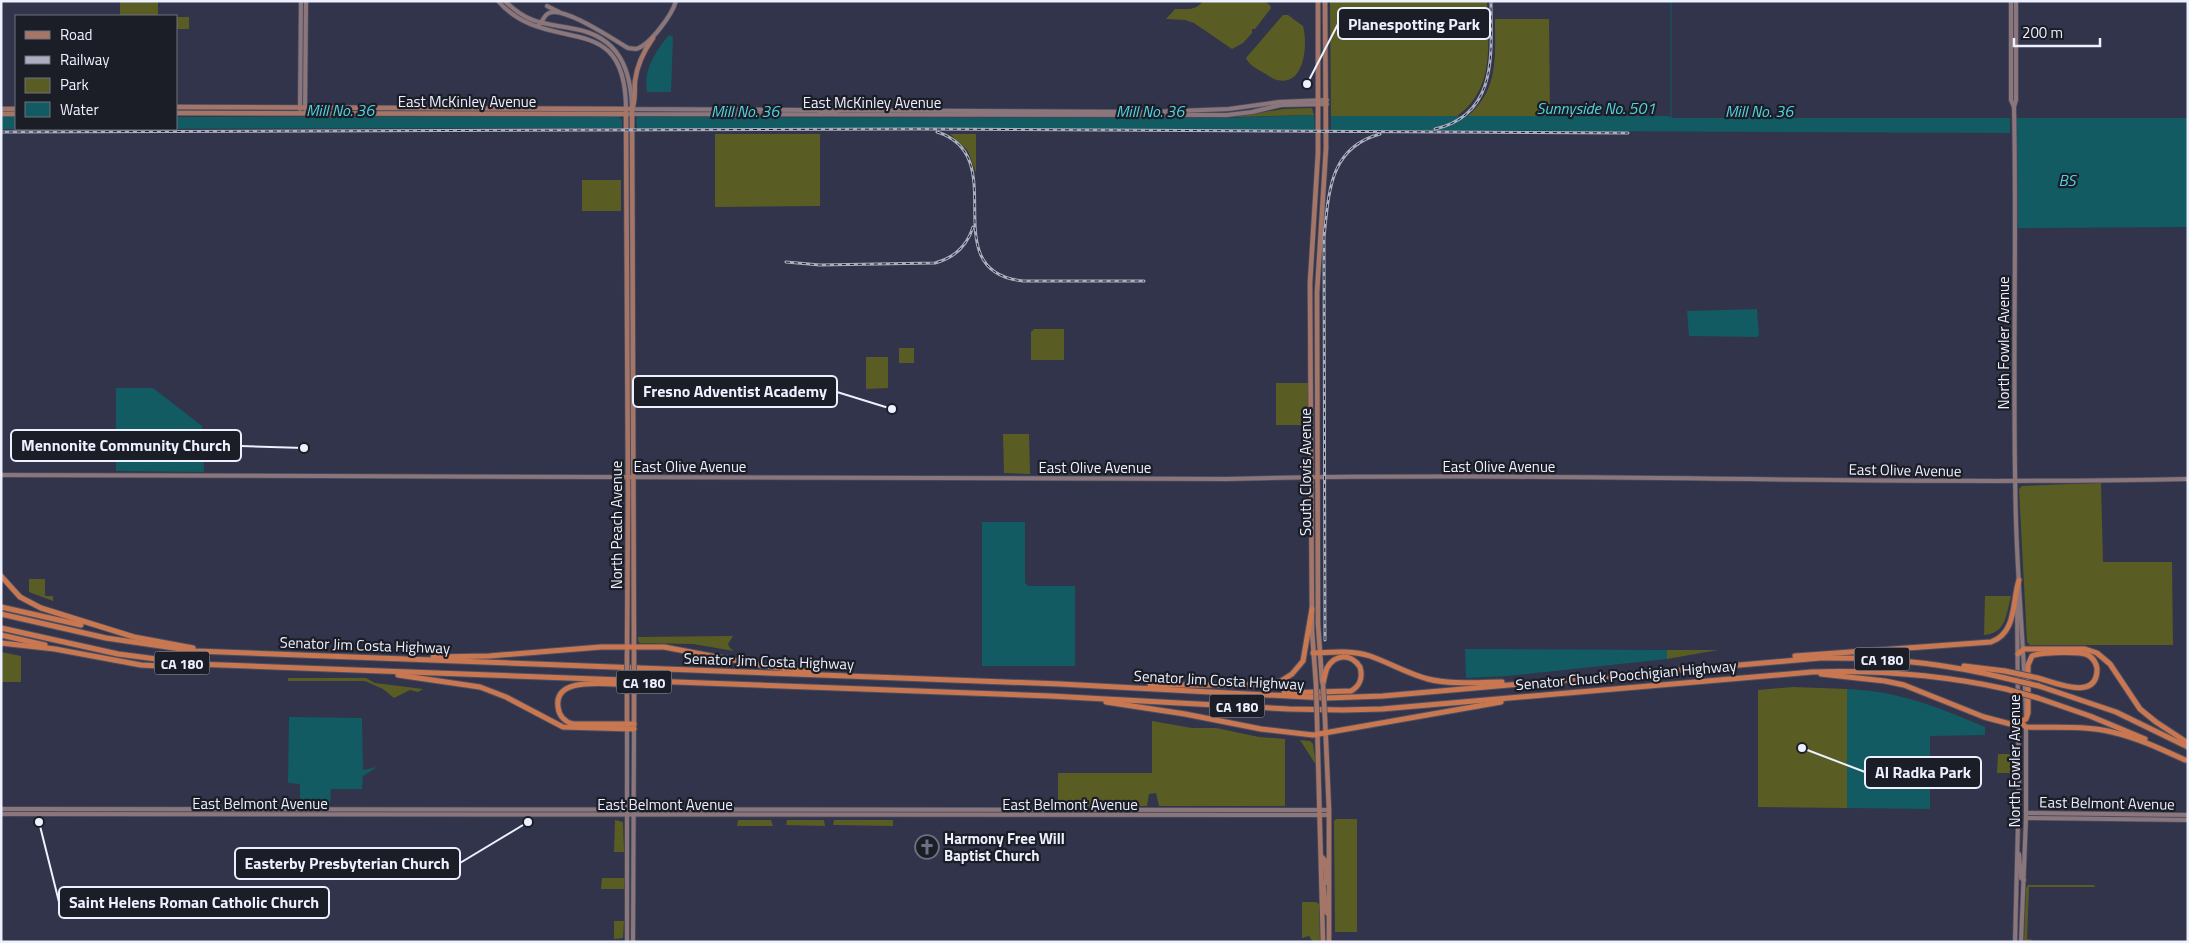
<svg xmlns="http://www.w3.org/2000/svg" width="2189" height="943" viewBox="0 0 2189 943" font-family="'Titillium Web',sans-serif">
<rect width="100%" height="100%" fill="#31344a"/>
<g fill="#5a5d23">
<rect x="120" y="1" width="38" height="15"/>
<path d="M1203,1h61l6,4 1,3 -16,21h-3v4l-9,10 -11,6 -38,-26 -9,-3 -19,-1 9,-10c11,0 21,2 28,-8z"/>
<path d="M1330,1h157c1,43 9,88 -31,116l-125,-1z"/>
<path d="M1283,15h5l15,11c5,18 2,61 -26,54 -5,-1 -9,-5 -13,-7 -7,-4 -15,-8 -18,-15z"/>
<rect x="176" y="17" width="13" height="12"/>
<path d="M1495,19h54l1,98h-83c32,-28 28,-59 28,-98z"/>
<polygon points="1312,108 1314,115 1235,117 1283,109"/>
<polygon points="715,134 820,134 820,206 715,207"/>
<polygon points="950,134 976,134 976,173 968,151"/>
<rect x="582" y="180" width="39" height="31"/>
<polygon points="1034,329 1064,329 1064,360 1031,360 1031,332"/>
<rect x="899" y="348" width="15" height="15"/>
<polygon points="866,357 888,357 888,388 866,389"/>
<rect x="1276" y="383" width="32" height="42"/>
<polygon points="1003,434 1029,434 1030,474 1004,473"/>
<polygon points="2101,483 2103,562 2172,562 2173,645 2030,645 2027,642 2019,489 2022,486"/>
<polygon points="29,579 45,579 45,596 53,596 53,601 29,592"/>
<path d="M1985,596h26c-5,18 -4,37 -27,39z"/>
<polygon points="733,636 728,644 730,648 734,651 693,644 640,643 638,641 638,637"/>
<polygon points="1667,650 1718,650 1667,659"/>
<polygon points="1,652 21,656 21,682 1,682"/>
<polygon points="288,678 366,678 375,683 423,689 418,692 410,690 394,698 383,689 365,681 288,681"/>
<polygon points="1793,687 1847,689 1847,808 1758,807 1758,690"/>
<polygon points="1152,721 1192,728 1216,728 1259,737 1285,739 1285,806 1159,806 1156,793 1149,794 1147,806 1058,806 1058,773 1152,773"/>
<polygon points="1300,740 1310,741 1313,744 1316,765"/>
<polygon points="1998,754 2014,754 2015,773 1997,773"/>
<polygon points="1336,819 1357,819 1357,932 1335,932 1334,821"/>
<polygon points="615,820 623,822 624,852 614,852"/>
<polygon points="738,820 771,820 773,826 737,826"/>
<polygon points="787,820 824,820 825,826 786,825"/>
<polygon points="834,820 893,820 893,826 833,825"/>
<polygon points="602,878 625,878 624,889 601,889"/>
<polygon points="2028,885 2094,885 2095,887 2029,887 2027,939 2034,940 2024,942 2026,888"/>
<polygon points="1302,902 1316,902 1319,904 1320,942 1313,942 1309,936 1302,938"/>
<polygon points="614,921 624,921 623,938 614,939"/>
</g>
<g fill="#125b62">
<path d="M669,35l4,2 -2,55h-24c-4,-22 8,-40 22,-57z"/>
<polygon points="1314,115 1315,130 931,128 637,129 636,119 638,117 1221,118"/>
<polygon points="1331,116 1667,116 1673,118 2010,118 2010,133 1331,130"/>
<polygon points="1,117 16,117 16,129 176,129 176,117 619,117 622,120 622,128 1,129"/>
<polygon points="2017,118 2188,118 2188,227 2018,228"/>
<polygon points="1757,309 1759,335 1757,337 1689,336 1687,311"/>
<polygon points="116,388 153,388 202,426 204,472 116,471"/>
<polygon points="982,522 1025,522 1025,583 1028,586 1075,586 1075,666 982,666"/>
<polygon points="1465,649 1667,650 1667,659 1507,676 1466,678"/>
<path d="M1847,689c52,2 91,18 138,38v8l-55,1v73l-83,-1z"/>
<polygon points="289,717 362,718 363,770 377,767 363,776 362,789 331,789 330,806 300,806 300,784 288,783"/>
</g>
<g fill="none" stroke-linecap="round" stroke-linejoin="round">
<polyline stroke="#125b62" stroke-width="1" points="1671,1 1671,118"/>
<g stroke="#4c4f61" stroke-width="5.5">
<g id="secondary">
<path d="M498,1c51,58 130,2 128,113l601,1 25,-3 29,-7 46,-1"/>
<path d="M505,1c24,24 40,22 70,28 44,8 56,40 57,80l520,3 77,-3 50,-7 48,-2"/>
<polyline points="2011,1 2011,100 2014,107"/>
<path d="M2016,1v99l-2,7c3,138 -2,277 2,415 2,65 8,128 10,193"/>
<polyline points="547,6 559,12"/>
<path d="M539,25c4,-4 5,-10 10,-12 15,-7 65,27 79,35l8,1c14,-4 36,-34 40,-48"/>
<polyline points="300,109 301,1"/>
<polyline points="305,109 306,1"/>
<polyline points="819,113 837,112"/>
<path d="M1,475l1226,4c320,-8 640,7 961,0"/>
<polyline points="2017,597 2018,715"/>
<polyline points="1,809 1329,810"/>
<polyline points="2026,813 2188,815"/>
<polyline points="1,814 1329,815"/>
<polyline points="2026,818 2188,820"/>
<polyline points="2019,854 2021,878 2024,880"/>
<polyline points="627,942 627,726"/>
<polyline points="633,942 634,729"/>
<polyline points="2015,942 2019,784 2018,722"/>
<polyline points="2021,942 2026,818 2026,727"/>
</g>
</g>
<g stroke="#4c4f61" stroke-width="6">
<g id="primary">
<polyline points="176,107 632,109"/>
<polyline points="1,109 16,109"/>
<polyline points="176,113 626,114 628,493 627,659"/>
<polyline points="1,114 16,114"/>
<path d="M634,659l-2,-550c4,-9 2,-18 3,-28 2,-16 8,-29 18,-43"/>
<polyline points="1322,681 1318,624 1317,293 1326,148 1325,1"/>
<polyline points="1316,684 1312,631 1310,283 1318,153 1318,1"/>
<polyline points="627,691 627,724"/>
<polyline points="634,691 634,729"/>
<polyline points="1317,719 1323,942"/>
<polyline points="1325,719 1329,810 1329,942"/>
<polyline points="1321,856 1325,860 1326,883"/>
<polyline points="1323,881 1326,912 1329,915"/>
</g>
</g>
<g stroke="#4c4f61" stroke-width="7">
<g id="highway">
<polyline points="1,576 20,597 41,608 134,637 193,648"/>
<polyline points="1,607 81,625"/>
<path d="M1,614l105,24 89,13 865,33 266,14 57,-2 437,-38c62,-1 124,5 185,20"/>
<path d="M1,628l117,26 77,10 855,32 239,13 54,1 39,-1 430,-37c65,-2 130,3 194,17"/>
<polyline points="1,635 45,645"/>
<polyline points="1,643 55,649 141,665 201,668"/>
<path d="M1313,653c19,-1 39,-3 57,3 20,7 38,18 58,23 24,6 49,3 74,3"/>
<polyline points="2018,654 2024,649 2085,649 2097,653 2110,664 2140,709 2156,722 2188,743"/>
<path d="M1795,656l196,-14c26,-9 21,-41 28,-62"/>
<polyline points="433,657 489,656 601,647 664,647 765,666 812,672"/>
<polyline points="1964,666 2005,671"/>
<path d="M1821,674l64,7 19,4 80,32 30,8 12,-6 2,-6v-48l4,-9c9,-4 48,-5 56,-1 5,3 8,8 9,13 1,34 -41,15 -59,10"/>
<polyline points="398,675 480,687 506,697 563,727 634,729"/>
<path d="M617,684c-18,0 -63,-6 -59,23 1,9 7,15 15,17h61"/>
<polyline points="1150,685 1259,685 1281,681 1292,674 1303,661 1312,609"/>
<polyline points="2039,686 2116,712 2188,747"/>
<path d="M1284,693l67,-2c9,-5 12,-14 9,-24 -9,-14 -25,-13 -33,1 -2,5 -3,11 -4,16"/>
<polyline points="2038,698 2090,716 2145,739"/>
<polyline points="1106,702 1185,714 1261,729 1313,735 1501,702"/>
<path d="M2018,714l3,9 5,4c28,1 58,-2 86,5 26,6 49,17 73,28"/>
</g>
</g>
<use href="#secondary" stroke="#8b767b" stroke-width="4"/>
<use href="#primary" stroke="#a57668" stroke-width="4.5"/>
<use href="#highway" stroke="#c97750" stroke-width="5"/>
<g stroke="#abaebf" stroke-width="3">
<g id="rail">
<path d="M1435,129c64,-15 56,-77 56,-128"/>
<polyline points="1,132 917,129 1628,133"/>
<path d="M937,132c78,24 -6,139 86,149h121"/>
<path d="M786,262l34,3 115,-2c19,-5 32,-17 38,-36"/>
<path d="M1325,640l-1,-403c5,-45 5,-89 56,-103"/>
</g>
</g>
<use href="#rail" stroke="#1b1d27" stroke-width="1" stroke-dasharray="4" stroke-linecap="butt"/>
<g stroke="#4c4f61" stroke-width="6" stroke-linecap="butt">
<g id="primary-bridge">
<polyline points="627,659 627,691"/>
<polyline points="634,659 634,691"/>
<polyline points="1316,684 1317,719"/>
<polyline points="1323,684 1325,719"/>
</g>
</g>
<g stroke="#4c4f61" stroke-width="7" stroke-linecap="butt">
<g id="highway-bridge">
<polyline points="2005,671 2038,678"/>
<polyline points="2005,678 2039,686"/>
<polyline points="2006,689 2038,698"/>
</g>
</g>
<use href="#primary-bridge" stroke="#a57668" stroke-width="4.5"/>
<use href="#highway-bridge" stroke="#c97750" stroke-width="5"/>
</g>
<defs>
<g id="church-ring" transform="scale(1.25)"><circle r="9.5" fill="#1b1d27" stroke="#6b7280" stroke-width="1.5"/><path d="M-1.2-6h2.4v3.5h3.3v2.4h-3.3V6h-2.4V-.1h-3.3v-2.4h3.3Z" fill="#6b7280"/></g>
</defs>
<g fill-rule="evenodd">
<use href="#church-ring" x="927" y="847"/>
</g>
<g text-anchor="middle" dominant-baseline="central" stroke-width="4.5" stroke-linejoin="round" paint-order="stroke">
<g fill="#1b1d27" stroke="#aeb1be" stroke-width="1">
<rect x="1854.5" y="647.5" width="55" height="23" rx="4"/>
<rect x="154.5" y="651.5" width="55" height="23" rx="4"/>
<rect x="616.5" y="670.5" width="55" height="23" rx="4"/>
<rect x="1209.5" y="694.5" width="55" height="23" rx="4"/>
</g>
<g font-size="14" font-weight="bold" fill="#edf0fe">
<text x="1882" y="659">CA 180</text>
<text x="182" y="663">CA 180</text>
<text x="644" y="682">CA 180</text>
<text x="1237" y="706">CA 180</text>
</g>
<g font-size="15" fill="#edf0fe" stroke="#1b1d27">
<text x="467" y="101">East McKinley Avenue</text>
<text x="872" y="102">East McKinley Avenue</text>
<text transform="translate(2003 343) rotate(-90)">North Fowler Avenue</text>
<text x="690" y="466">East Olive Avenue</text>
<text x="1499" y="466">East Olive Avenue</text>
<text x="1095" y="467">East Olive Avenue</text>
<text transform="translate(1905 470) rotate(1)">East Olive Avenue</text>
<text transform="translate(1305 472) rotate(-90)">South Clovis Avenue</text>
<text transform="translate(616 525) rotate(-90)">North Peach Avenue</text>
<text transform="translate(365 645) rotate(2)">Senator Jim Costa Highway</text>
<text transform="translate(769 661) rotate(2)">Senator Jim Costa Highway</text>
<text transform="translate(1626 675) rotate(-5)">Senator Chuck Poochigian Highway</text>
<text transform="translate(1219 680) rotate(3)">Senator Jim Costa Highway</text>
<text transform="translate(2014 761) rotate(-90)">North Fowler Avenue</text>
<text x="260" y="803">East Belmont Avenue</text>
<text transform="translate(2107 803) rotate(1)">East Belmont Avenue</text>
<text x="665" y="804">East Belmont Avenue</text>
<text x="1070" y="804">East Belmont Avenue</text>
</g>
<g font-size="15" font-weight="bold" fill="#edf0fe" stroke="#1b1d27" text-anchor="start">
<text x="944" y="838">Harmony Free Will<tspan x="944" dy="17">Baptist Church</tspan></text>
</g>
<g font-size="16" font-style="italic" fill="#51d5e2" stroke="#1b1d27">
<text x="1596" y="108">Sunnyside No. 501</text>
<text x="340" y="110">Mill No. 36</text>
<text x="745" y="111">Mill No. 36</text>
<text x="1150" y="111">Mill No. 36</text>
<text x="1759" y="111">Mill No. 36</text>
<text x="2067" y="180">BS</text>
</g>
</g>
<path fill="none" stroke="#edf0fe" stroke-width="2" d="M1307 84L1338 24M892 409L837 392M304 448L241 446M1802 748L1865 772M528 822L460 863M39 822L59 902"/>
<g fill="#edf0fe" stroke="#1b1d27" stroke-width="2">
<circle cx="1307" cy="84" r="5"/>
<circle cx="892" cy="409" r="5"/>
<circle cx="304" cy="448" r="5"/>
<circle cx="1802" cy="748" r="5"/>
<circle cx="528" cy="822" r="5"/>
<circle cx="39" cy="822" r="5"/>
</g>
<g fill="#1b1d27" stroke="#edf0fe" stroke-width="2">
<rect x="1338" y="8" width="152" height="31" rx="5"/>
<rect x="633" y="376" width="204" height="31" rx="5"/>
<rect x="11" y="430" width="230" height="31" rx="5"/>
<rect x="1865" y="757" width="116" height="31" rx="5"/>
<rect x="235" y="848" width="225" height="31" rx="5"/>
<rect x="59" y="887" width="270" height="31" rx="5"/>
</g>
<g font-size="16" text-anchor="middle" font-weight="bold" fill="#edf0fe">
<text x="1414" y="30">Planespotting Park</text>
<text x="735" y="397">Fresno Adventist Academy</text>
<text x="126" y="451">Mennonite Community Church</text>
<text x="1923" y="778">Al Radka Park</text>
<text x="347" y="869">Easterby Presbyterian Church</text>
<text x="194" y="908">Saint Helens Roman Catholic Church</text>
</g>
<rect width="2189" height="943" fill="none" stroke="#edf0fe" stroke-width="5"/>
<rect x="15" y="15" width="162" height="115" fill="#1b1d27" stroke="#6f717d"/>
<rect x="25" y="31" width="25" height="8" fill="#a57668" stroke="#6f717d"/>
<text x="60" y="40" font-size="15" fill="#edf0fe">Road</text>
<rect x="25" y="56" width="25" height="8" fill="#abaebf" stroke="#6f717d"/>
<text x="60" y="65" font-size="15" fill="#edf0fe">Railway</text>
<rect x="25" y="78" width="25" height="15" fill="#5a5d23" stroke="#6f717d"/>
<text x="60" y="90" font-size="15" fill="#edf0fe">Park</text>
<rect x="25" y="102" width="25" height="15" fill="#125b62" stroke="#6f717d"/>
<text x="60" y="115" font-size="15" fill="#edf0fe">Water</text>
<path d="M2014 38v8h86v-8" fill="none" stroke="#edf0fe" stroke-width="2.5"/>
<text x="2022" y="38" font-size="15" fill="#edf0fe" stroke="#1b1d27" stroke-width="4" paint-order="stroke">200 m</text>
</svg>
